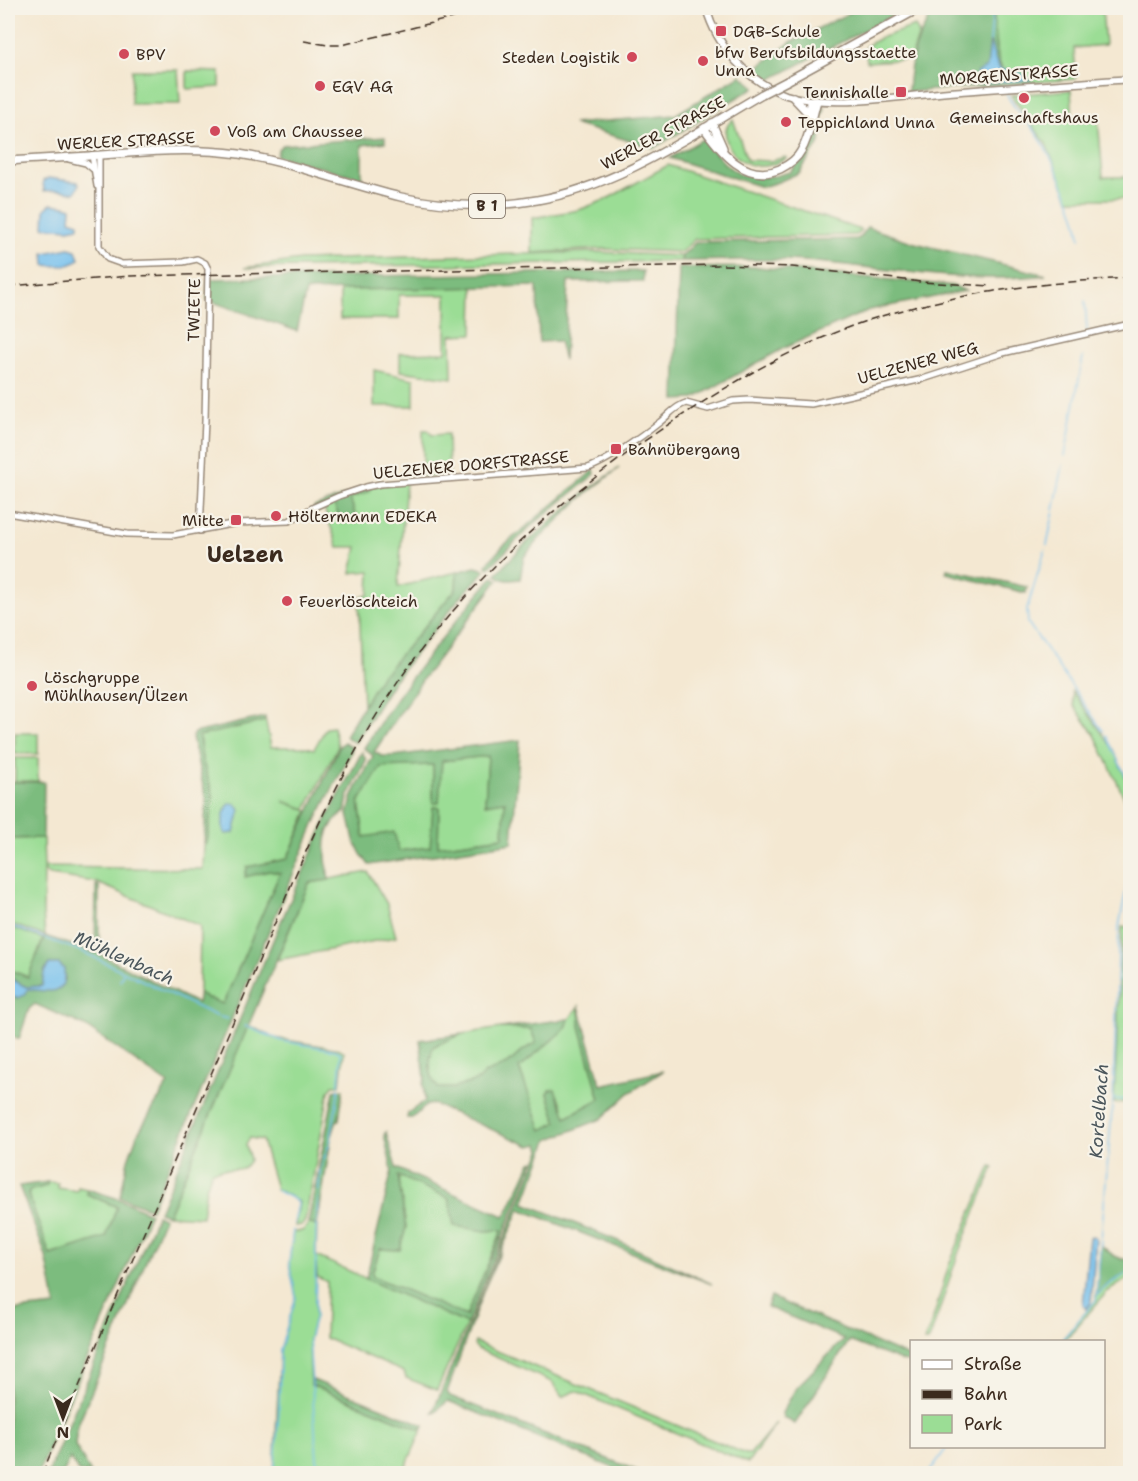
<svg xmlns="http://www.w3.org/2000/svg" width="1138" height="1481" viewBox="0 0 1138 1481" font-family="'Shantell Sans',sans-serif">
<rect width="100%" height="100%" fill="#f7f3e8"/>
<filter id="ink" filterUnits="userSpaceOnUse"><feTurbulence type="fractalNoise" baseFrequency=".0167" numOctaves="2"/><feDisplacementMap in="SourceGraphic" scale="12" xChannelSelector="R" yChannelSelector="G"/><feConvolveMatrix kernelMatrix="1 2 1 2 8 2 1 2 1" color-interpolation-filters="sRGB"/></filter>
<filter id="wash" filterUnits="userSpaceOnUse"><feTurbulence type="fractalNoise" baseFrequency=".008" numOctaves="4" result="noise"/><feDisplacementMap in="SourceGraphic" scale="24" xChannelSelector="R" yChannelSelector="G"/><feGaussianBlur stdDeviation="1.35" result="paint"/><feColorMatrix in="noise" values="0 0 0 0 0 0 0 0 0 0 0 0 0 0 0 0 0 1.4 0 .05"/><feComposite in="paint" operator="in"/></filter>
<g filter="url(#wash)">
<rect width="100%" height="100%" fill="#f4e8d2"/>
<g fill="#9bdd95" stroke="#6b845a" stroke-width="1.5">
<polygon points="993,8 1102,8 1105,45 1074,48 1076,79 998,85 1003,72 998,59"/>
<polygon points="915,26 919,34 911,59 867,62 865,47 880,38"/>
<polygon points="132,70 178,70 180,104 131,104"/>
<polygon points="187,71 220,72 220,87 187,89"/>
<polygon points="1071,90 1073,121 1098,119 1103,177 1130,177 1130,199 1069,199 1046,144 1011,95"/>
<path d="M733,119l14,41 23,1 16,-4v2c-11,5 -21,9 -33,6 -20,-4 -38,-31 -20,-46z"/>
<polygon points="668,165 861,230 860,233 856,235 695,239 681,252 602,249 532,253 532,218 579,210 607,199"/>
<polygon points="596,252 682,256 681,261 244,268 301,260"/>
<polygon points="474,286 473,334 451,335 452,378 400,371 400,353 446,352 446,295 399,295 399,319 340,319 340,290"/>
<polygon points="374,370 414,379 414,406 374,406"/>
<polygon points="423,430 428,430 432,435 448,434 449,476 423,477"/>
<path d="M406,482l-8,105 59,-15 -1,17 -52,62c-9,6 -12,19 -22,24l-19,32 -4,-110 10,-2 1,-24 -19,2 6,-26h-19l-14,-39 10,-3 8,18 14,-5 -6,-20 20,-7v-5z"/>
<polygon points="1072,690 1112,747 1130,787 1130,810 1095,735 1074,706"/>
<polygon points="265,718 271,747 306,747 314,749 326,728 333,727 338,746 306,809 283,801 308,811 287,859 246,876 269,871 280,873 223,1004 205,997 199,992 200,926 95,882 50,875 47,874 44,868 43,912 45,936 8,923 8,839 43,838 44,867 203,869 204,845 207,843 213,796 202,759 199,736 265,721"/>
<rect x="15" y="733" width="23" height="21"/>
<polygon points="488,756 485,803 505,800 503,837 438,846 439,808 433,807 431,847 399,851 364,837 359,802 381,766 433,765 433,802 441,761"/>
<rect x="15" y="758" width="23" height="23"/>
<polygon points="368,872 387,904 396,937 277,960 309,883"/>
<polygon points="8,926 43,939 28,978 8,969"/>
<polygon points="1122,927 1130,928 1130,1102 1114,1103"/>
<polygon points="579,1006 580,1026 600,1099 566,1117 560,1099 548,1094 558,1122 541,1131 519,1068 566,1028 569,1019"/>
<path d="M248,1025l26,13 66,11 4,3 -4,33h-7l-4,6 -24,130 -3,4 -7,1 4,-24 -23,-13 -14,-49 -12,-2 -4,7 4,15c-6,11 -11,9 -22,9 -5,-1 -11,1 -16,2l-6,17 -4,29 -34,-2z"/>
<path d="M501,1028l30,1 5,14 -14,8 -13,12 -24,10 -6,7 -25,8h-16c-10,-13 -10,-29 -4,-42l28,-12z"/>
<polygon points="991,1166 994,1167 959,1251 930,1338 928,1341 924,1341 932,1322 949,1265"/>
<polygon points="398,1175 449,1198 485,1231 502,1230 466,1316 374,1277 372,1273 380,1249 400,1250 406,1227"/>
<polygon points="47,1182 58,1183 58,1188 77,1191 78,1187 87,1189 87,1194 117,1207 106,1237 50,1255 28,1193 31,1190 47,1186"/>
<path d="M308,1223l9,3 -1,30 151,68 -30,66 -31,-12 -2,-6 -79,-34 2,-56 -10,-5 -1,-13 -1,52 -6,23 2,46 111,45 -19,43 -129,1 6,-124 16,-53 -7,-34 4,-31c8,0 12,-1 15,-9z"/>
<polygon points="1130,1271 1130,1277 1107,1292 1064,1341 1060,1342 1096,1300 1096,1296 1109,1284"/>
<polygon points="475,1342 746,1454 750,1454 776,1423 748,1463 576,1391 562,1397 552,1382 478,1349 474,1345"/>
</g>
<g fill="#7cbc7e" stroke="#5c734e" stroke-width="1.5" fill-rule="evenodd">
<polygon points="859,8 892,8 891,16 768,81 753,71 791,42"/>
<path d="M935,8l23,1 35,-1 5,51 5,13 -5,13 -90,7c2,-36 9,-54 27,-84z"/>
<polygon points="741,75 755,87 654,148 573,124 675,115"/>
<polygon points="825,108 822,117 820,142 799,173 778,182 762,187 670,158 703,139 725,164 738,174 760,177 776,176 790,172 807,154 815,139 820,109"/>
<polygon points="385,137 385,142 362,145 362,178 277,156 278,150 282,145"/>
<path d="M867,227l48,16 131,32c-81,10 -161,-8 -241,-14 -41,-3 -83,0 -124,0l1,-5 14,-14 161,-3 4,-2z"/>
<polygon points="758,267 955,286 965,291 869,310 784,348 693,399 675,400 679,268"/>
<polygon points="643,271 643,281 568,282 564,360 559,341 539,342 537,286 306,291 297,331 207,300 208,279"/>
<path d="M619,468l-39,31 -42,41 -14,17 -4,22c-9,1 -17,3 -24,-5l29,-30 63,-54z"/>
<polygon points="594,470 595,474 529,528 489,568 486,565 503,546"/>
<polygon points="370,486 370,491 350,498 356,518 342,523 334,505 314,512 314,507"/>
<path d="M475,567l11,3 -27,29 -66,83 -38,61 -10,-7 37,-62c10,-4 13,-17 22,-23l52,-62 1,-17z"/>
<polygon points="947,569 1027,587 1026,593 946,573"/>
<path d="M493,577l5,3 -76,100 -48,72 8,4h11l127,-16 -8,103 -143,22 -8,-11 -7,-14 -6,-26 5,-19 20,-39 -9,-8c37,-61 82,-116 129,-171zM488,756l-3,48 20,-3 -2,36 -65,9 1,-39h-6l-3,40 -31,4 -5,-19 -30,5 -5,-35 22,-35 52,-2v38h6l3,-42z"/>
<polygon points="265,717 265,721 199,736 202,759 213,796 207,843 204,845 206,799 192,737 194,733"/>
<polygon points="344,742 352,747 351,753 317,818 151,1209 120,1197 128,1160 137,1135 168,1084 85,1026 35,1004 29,1009 19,1039 8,1034 8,996 17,998 28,989 38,990 65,980 64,969 59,964 49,964 44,972 43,986 26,987 8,977 8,969 28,977 45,936 95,953 96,885 99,886 99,954 194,1002 197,1003 199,992 205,997 223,1004 280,873 269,871 245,877 247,867 287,859 339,747"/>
<path d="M362,752l4,8 -18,37 -3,15c-26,17 -20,42 -16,68l-20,3 -141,332 -9,-3 120,-286 48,-108z"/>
<polygon points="8,782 44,782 43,838 8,839"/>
<path d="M579,1006l22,79 62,-14 -34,22 -28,26 -53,21 -24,63 92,37 96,44 -192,-75 -36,80 -37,103 3,4 193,77h-17l-178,-72 -16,13 109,-264 -2,-6 -9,2 -97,-42 -6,1 -15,13h-5l1,-5 17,-12 -2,-17 2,-6 -5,-38 42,-6 -28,12c-6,13 -6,29 4,42h16l25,-8 6,-7 24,-10 13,-12 14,-8 -5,-14 -30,-1 68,-9 -3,9 -47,40 23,62 15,-8 -9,-28 1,-4 6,-1 11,28 34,-18 -20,-73z"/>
<polygon points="343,1089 339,1120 337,1120 331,1139 317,1226 308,1223 334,1091"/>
<polygon points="386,1132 396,1168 504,1216 508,1211 531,1162 534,1161 502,1238 499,1237 502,1230 485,1231 454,1226 449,1198 398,1176 406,1227 400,1250 380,1249 372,1273 374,1277 466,1316 499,1239 502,1239 467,1324 366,1279 392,1170 384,1135"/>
<polygon points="47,1182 47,1186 31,1190 28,1194 50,1255 106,1237 117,1207 87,1194 87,1189 119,1199 150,1213 38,1473 8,1473 8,1311 56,1306 46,1256 19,1186"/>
<polygon points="157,1215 164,1218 77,1427 75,1445 91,1473 79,1473 70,1458 63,1473 48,1473"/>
<path d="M1101,1245c10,9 15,14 29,15v11l-21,13 -13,12z"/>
<polygon points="771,1297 911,1358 911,1359 908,1362 901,1361 849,1341 795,1424 783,1417 782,1413 796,1388 844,1339 767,1307"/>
<polygon points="313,1380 424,1425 422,1430 311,1385"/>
</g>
<g fill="#74c0ee" stroke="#587586" stroke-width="1.5">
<polygon points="990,41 995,59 1000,69 1019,72 1031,80 973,84 977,72 987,67"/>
<polygon points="48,178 78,182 79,185 75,193 61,190 44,191 43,181"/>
<polygon points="51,204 66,206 71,208 70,220 79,223 79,227 69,229 44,227 45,209"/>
<path d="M69,248l7,2 3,9c-8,9 -23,7 -34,6l-1,-12z"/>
<path d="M230,803l6,1 4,6 -6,23 -9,1c-4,-11 -3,-21 5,-31z"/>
<path d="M49,964h10l5,5c3,29 -16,22 -36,20l-3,6 -8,3 -9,-2v-19l18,10 16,-1 2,-14z"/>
<polygon points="1092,1236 1096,1238 1091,1303 1086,1309 1083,1305 1089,1237"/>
</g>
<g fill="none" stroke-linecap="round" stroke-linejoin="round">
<g stroke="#74c0ee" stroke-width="1.5">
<polyline points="990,42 993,8"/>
<path d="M1006,92c5,14 19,26 28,38 16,22 44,82 46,108"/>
<polyline points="1085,301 1087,331"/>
<polyline points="1065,456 1083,357"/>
<polyline points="1047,545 1063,465"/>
<polyline points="1045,550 1027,609 1028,623 1103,731"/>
<polyline points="1106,735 1130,785"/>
<polyline points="8,925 81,951 216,1016 228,1019"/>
<polyline points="120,981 123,973"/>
<polyline points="245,1026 282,1041 335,1050 341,1053 339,1085"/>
<polyline points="1114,1099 1130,1100"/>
<polyline points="276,1190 297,1201 298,1204 294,1224"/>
<polyline points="1097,1295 1109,1284 1130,1271"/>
<polyline points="1060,1342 1096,1300 1113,1098 1119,927 1130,869"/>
<polyline points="274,1474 279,1410 280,1350 296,1297 289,1263 293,1230"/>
<polyline points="315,1474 317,1460 309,1339 315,1316 316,1232 320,1170 331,1139 339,1088"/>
<polyline points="928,1474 948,1446"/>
</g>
</g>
</g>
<g filter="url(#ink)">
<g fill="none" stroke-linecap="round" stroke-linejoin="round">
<g stroke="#988978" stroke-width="8">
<g id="tertiary">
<polyline points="92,155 97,186"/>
<polyline points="99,155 99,246 108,259 122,264 183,262 197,259 205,263 208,269 205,421 200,531"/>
<polyline points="69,159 86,163 93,169"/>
<path d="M8,513l119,21 46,1 64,-12 52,-2 25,-14 25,-11 27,-9 14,-3 208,-16c19,-6 56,-33 72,-46 8,-6 15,-16 26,-19l22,6 25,-8 16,-1 62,4 112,-25 80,-26 127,-29"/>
</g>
</g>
<g stroke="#988978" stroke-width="9">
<path id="secondary" d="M706,8c11,39 41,73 80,87 44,14 116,1 163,-3 60,-5 121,-8 181,-13"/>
</g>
<g stroke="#988978" stroke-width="10">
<g id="primary">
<polyline points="787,81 920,8"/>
<polyline points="793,97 809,114"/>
<polyline points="809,119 810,101"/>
<polyline points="712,123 723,148"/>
<path d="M704,128c17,24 42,56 76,41 8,-4 17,-10 21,-18 9,-14 11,-34 16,-50"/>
<path d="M8,161c27,-2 54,-3 81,-5 50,-4 100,-9 150,-2 55,9 108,30 162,43 45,10 91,11 136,3 82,-14 154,-65 225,-106"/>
</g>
</g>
<use href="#tertiary" stroke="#fff" stroke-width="5"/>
<use href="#secondary" stroke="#fff" stroke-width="6"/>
<use href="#primary" stroke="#fff" stroke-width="7"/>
<g stroke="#3b2a1e" stroke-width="1.5" stroke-dasharray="9 4.5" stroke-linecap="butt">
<polyline points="304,41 327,45 342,45 493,8"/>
<polyline points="8,286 130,276 720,265 792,267 921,282 990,286"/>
<path d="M42,1474l252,-596c27,-60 55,-120 90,-175 76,-119 185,-214 302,-290 58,-38 119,-72 186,-94 83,-26 172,-37 258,-41"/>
</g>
<g stroke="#988978" stroke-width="10" stroke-linecap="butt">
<polyline id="primary-bridge" points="762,94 787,81"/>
</g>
<use href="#primary-bridge" stroke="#fff" stroke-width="7"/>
</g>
</g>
<g fill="#d1495b" stroke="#f7f3e8" stroke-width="2">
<rect x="715" y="25" width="12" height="12" rx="3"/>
<circle cx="124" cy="54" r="6"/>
<circle cx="632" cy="57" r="6"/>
<circle cx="703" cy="61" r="6"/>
<circle cx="320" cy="86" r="6"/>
<rect x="895" y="86" width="12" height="12" rx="3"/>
<circle cx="1024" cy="98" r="6"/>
<circle cx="786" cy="122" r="6"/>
<circle cx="215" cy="131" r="6"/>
<rect x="610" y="443" width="12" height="12" rx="3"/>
<circle cx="276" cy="516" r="6"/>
<rect x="230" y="514" width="12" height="12" rx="3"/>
<circle cx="287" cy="601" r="6"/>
<circle cx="32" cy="686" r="6"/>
</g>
<g text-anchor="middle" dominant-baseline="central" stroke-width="4.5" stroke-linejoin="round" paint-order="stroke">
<rect fill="#f7f3e8" stroke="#73665b" stroke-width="1.5" x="469" y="194" width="36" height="24" rx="4.5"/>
<g font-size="15" font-weight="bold" fill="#3b2a1e">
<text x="487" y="206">B 1</text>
</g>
<g font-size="16" fill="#3b2a1e" stroke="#f7f3e8" text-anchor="start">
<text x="733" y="31">DGB-Schule</text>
<text x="715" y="52">bfw Berufsbildungsstaette<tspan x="715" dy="18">Unna</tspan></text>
<text x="136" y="54">BPV</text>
<text x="620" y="57" text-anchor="end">Steden Logistik</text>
<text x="332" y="86">EGV AG</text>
<text x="889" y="92" text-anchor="end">Tennishalle</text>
<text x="1024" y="117" text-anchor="middle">Gemeinschaftshaus</text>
<text x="798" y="122">Teppichland Unna</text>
<text x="227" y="131">Voß am Chaussee</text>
<text x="628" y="449">Bahnübergang</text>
<text x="288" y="516">Höltermann EDEKA</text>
<text x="224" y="520" text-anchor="end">Mitte</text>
<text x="299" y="601">Feuerlöschteich</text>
<text x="44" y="677">Löschgruppe<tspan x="44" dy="18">Mühlhausen/Ülzen</tspan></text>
</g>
<g font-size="16" fill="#3b2a1e" stroke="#f7f3e8">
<text transform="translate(1009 75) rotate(-4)">MORGENSTRASSE</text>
<text transform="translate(663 133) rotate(-28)">WERLER STRASSE</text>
<text transform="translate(126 141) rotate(-3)">WERLER STRASSE</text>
<text transform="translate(194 310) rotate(-89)">TWIETE</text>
<text transform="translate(918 363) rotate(-15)">UELZENER WEG</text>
<text transform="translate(471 465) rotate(-5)">UELZENER DORFSTRASSE</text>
</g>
<g font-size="18" font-style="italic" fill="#4c575c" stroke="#f7f3e8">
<text transform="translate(124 958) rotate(24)">Mühlenbach</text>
<text transform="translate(1099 1111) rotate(-86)">Kortelbach</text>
</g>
<g font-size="22" font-weight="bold" fill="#3b2a1e" stroke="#f7f3e8">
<text x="245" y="554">Uelzen</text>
</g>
</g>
<rect width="1138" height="1481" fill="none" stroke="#f7f3e8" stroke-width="30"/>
<rect x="910" y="1340" width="195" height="108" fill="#f7f3e8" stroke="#aca397" stroke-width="1.5"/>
<rect x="922" y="1360" width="30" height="9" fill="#ffffff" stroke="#aca397" stroke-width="1.5"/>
<text x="964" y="1370" font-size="18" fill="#3b2a1e">Straße</text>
<rect x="922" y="1390" width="30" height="9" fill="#3b2a1e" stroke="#aca397" stroke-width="1.5"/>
<text x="964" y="1400" font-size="18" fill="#3b2a1e">Bahn</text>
<rect x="922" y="1415" width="30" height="18" fill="#9bdd95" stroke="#aca397" stroke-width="1.5"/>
<text x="964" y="1430" font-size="18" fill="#3b2a1e">Park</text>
<g transform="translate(63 1418) rotate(180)" stroke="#f7f3e8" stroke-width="4.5" paint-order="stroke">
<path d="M0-4.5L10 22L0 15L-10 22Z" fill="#3b2a1e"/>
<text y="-9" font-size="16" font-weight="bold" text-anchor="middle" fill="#3b2a1e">N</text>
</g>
</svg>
